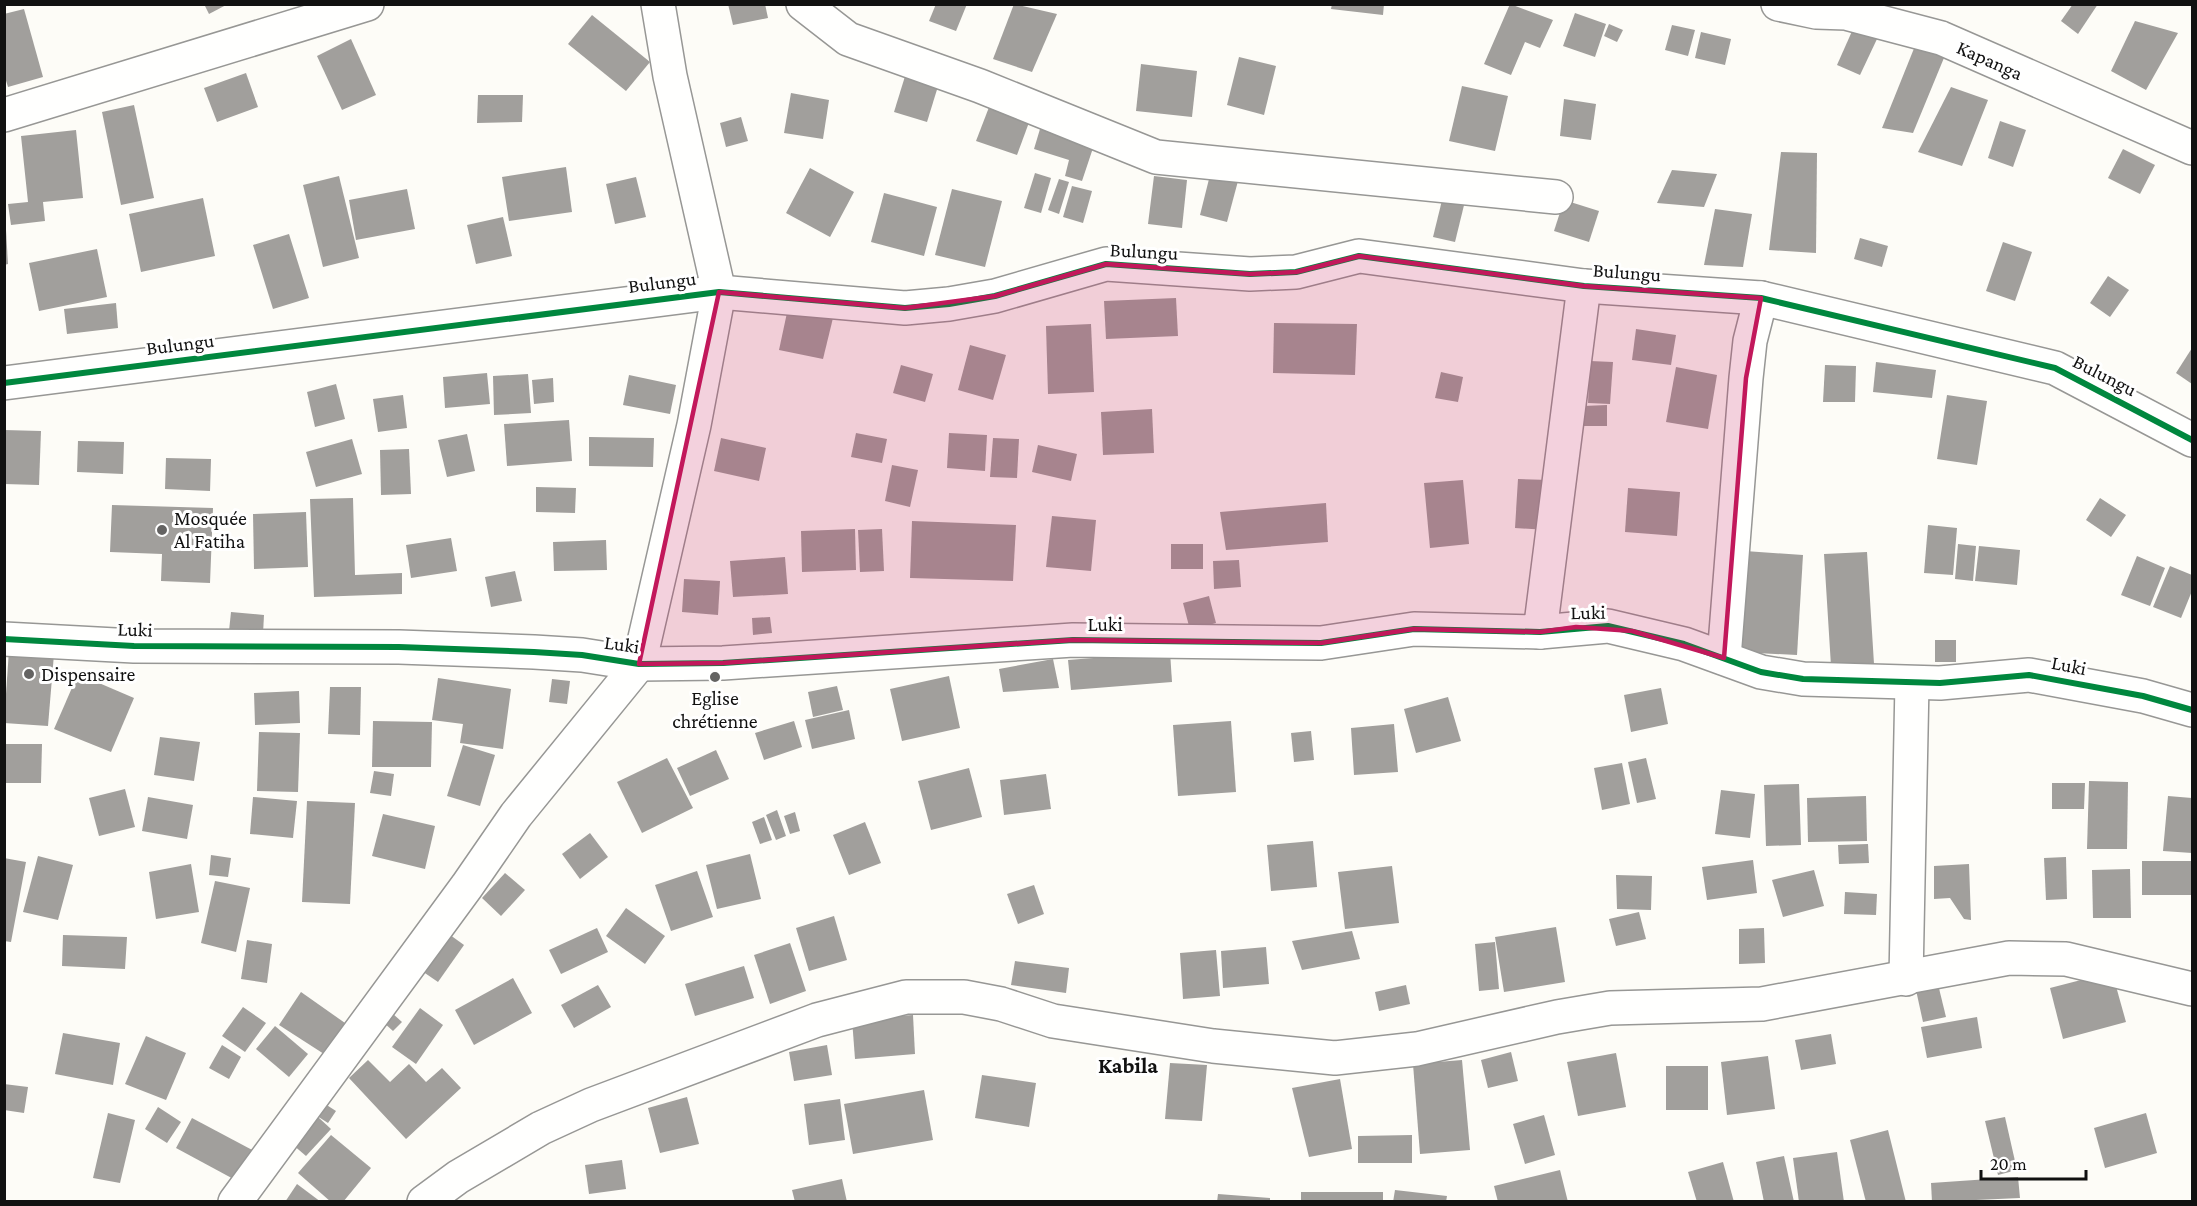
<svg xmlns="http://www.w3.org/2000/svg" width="2197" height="1206" viewBox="0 0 2197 1206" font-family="'Crimson Pro',serif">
<rect width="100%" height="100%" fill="#fdfcf7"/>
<g fill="#a19f9c">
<polygon points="204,4 228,4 209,14"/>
<polygon points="728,4 765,4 768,18 733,25"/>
<polygon points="936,4 967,4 956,31 929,21"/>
<polygon points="1014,4 1057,14 1032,72 993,59"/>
<polygon points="1332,4 1384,4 1383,15 1331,9"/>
<polygon points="1510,4 1553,20 1540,48 1525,42 1511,75 1484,64"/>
<polygon points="2073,4 2098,4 2078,34 2061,21"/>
<polygon points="24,9 43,77 8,87 4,74 4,14"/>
<polygon points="1575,13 1606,24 1595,57 1563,46"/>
<polygon points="592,15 650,62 626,91 568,44"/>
<polygon points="2135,21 2178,33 2146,90 2111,71"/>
<polygon points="1609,24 1623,30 1617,42 1604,36"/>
<polygon points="1672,25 1695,30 1688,56 1665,50"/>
<polygon points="1853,29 1877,39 1860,75 1837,65"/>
<polygon points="1701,32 1731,39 1725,65 1695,58"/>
<polygon points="351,39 376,95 342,110 317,56"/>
<polygon points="1917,41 1946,53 1913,133 1882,128"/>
<polygon points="1239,57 1276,66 1264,115 1227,105"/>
<polygon points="1141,64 1197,71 1192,117 1136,111"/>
<polygon points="246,73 258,107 217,122 204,88"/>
<polygon points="906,73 939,83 927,122 894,112"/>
<polygon points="1462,86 1508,96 1495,151 1449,141"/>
<polygon points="1951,87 1988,100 1962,166 1918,152"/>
<polygon points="791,93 829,100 823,139 784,133"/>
<polygon points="478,95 523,95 522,122 477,123"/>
<polygon points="1564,99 1596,104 1591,140 1560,136"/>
<polygon points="991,102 1031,117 1017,155 976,141"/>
<polygon points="134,105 154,198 121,205 102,112"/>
<polygon points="741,117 748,141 726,147 720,123"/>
<polygon points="1043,119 1097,136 1082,181 1065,176 1069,160 1034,149"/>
<polygon points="2000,121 2026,130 2013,167 1988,158"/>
<polygon points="76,130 83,198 43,202 45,221 11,225 8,204 28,202 21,136"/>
<polygon points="2123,149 2155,165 2140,194 2108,178"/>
<polygon points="1781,152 1817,153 1816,253 1769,250"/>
<polygon points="566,167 572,212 509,221 502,177"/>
<polygon points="810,168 854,192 830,237 786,213"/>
<polygon points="1672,170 1717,174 1704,207 1657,203"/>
<polygon points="1035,173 1051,178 1041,213 1024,208"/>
<polygon points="1210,175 1238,181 1227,222 1200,215"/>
<polygon points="339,176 359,258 323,267 303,185"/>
<polygon points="1154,176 1187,180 1182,228 1148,224"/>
<polygon points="636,177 646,217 615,224 606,184"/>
<polygon points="1059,179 1069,182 1059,214 1048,210"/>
<polygon points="1072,186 1092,191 1083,223 1063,217"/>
<polygon points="1445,188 1467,193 1455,242 1433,237"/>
<polygon points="407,189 415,229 356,240 349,200"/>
<polygon points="952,189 1002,201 985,267 935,255"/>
<polygon points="884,193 937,207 924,256 871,242"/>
<polygon points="203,198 215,256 141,272 129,214"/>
<polygon points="1564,200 1599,211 1589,242 1554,231"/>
<polygon points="1715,209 1752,214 1743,267 1704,265"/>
<polygon points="503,217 512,256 476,264 467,225"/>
<polygon points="4,230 6,230 8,264 4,265"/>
<polygon points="289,234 309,298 273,309 253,245"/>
<polygon points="1860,238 1888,246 1882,267 1854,259"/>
<polygon points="2003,242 2032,252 2015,301 1986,291"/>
<polygon points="97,249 107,297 39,311 29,263"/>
<polygon points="2108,276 2129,290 2110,317 2090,303"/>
<polygon points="1176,298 1178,336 1106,339 1104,301"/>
<polygon points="116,303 118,328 67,334 64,309"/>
<polygon points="788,308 833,318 823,359 779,350"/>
<polygon points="1274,323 1357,324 1355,375 1273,373"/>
<polygon points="1091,324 1094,392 1048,394 1046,326"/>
<polygon points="1636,329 1676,335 1671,365 1632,360"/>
<polygon points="970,345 1006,355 993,400 958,390"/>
<polygon points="2192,348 2192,384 2176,373"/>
<polygon points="1590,361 1613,362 1610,404 1588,403"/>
<polygon points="1876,362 1936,370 1932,398 1873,392"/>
<polygon points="901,365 933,374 925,402 893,393"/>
<polygon points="1825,365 1856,366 1855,402 1823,402"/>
<polygon points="1676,367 1717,375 1708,429 1666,422"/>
<polygon points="1441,372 1463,377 1458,402 1435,398"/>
<polygon points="487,373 490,404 445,408 443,377"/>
<polygon points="528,374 531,413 494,415 493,376"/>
<polygon points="629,375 676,385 670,414 623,405"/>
<polygon points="553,378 554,402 534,404 532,380"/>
<polygon points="336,384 345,419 315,427 307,392"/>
<polygon points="403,395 407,428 378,432 373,399"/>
<polygon points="1947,395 1987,401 1977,465 1937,459"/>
<polygon points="1607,405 1607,426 1583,426 1583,406"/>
<polygon points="1152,409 1154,453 1103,455 1101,412"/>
<polygon points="569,420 572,461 507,466 504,424"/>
<polygon points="4,430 41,431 39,485 4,484"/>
<polygon points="856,433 887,439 882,463 851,457"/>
<polygon points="949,433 987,435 985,471 947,468"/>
<polygon points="467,434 475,471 447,477 438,440"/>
<polygon points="589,437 654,438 653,467 589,466"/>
<polygon points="721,438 766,448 759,481 714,471"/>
<polygon points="993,438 1019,439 1017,478 990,477"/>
<polygon points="352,439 362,474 316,487 306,452"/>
<polygon points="78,441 124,442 123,474 77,472"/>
<polygon points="1038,445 1077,454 1071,481 1032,472"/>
<polygon points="409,449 411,494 381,495 380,450"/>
<polygon points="166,458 211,459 210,491 165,489"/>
<polygon points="892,465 918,470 910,507 885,501"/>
<polygon points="1518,479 1550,480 1547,530 1515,528"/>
<polygon points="1463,480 1469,544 1430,548 1424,483"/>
<polygon points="536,487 576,488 575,513 536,512"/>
<polygon points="1628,488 1680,492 1677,536 1625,532"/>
<polygon points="353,498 355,575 402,573 402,594 314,597 310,499"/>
<polygon points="2100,498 2126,515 2111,537 2086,520"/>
<polygon points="1326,503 1328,542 1226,550 1220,512"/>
<polygon points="112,505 213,508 210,583 161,581 162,554 110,552"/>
<polygon points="306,512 308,567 254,569 253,514"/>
<polygon points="1052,516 1096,520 1091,571 1046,567"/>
<polygon points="912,521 1016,525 1013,581 910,578"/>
<polygon points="1928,525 1957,528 1953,575 1924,573"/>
<polygon points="855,529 856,570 802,572 801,531"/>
<polygon points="882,529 884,571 860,572 858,530"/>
<polygon points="451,538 457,571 411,578 406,545"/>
<polygon points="606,540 607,570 554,571 553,542"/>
<rect x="1171" y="544" width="32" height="25"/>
<polygon points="1958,544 1976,546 1973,581 1955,579"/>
<polygon points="1979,546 2020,550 2017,585 1975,581"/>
<polygon points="1745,551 1803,555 1797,655 1738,652"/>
<polygon points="1867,552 1874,664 1831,666 1824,554"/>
<polygon points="2137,556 2165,568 2150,606 2121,595"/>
<polygon points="785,557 788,594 733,597 730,561"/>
<polygon points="1239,560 1241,587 1214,589 1213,561"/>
<polygon points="2170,566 2192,575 2192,591 2181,618 2153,607"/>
<polygon points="515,571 522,601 491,607 485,577"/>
<polygon points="684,579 720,581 718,615 682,612"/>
<polygon points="1209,596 1216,623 1190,630 1183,603"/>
<polygon points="231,612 264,615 263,634 229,631"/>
<polygon points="770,617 772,633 753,635 752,618"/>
<rect x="1935" y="640" width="21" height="22"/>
<polygon points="9,650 54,654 48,726 4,723"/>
<polygon points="1170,652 1172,682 1071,690 1068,660"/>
<polygon points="1053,659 1059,688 1003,692 999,669"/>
<polygon points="78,674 134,698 111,752 54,729"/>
<polygon points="949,676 960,728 902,741 890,689"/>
<polygon points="438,678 511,689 503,749 460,743 463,724 432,720"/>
<polygon points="552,679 570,681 567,704 549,702"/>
<polygon points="837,686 843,710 813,717 808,692"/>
<polygon points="330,687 361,687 360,735 328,734"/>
<polygon points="1661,688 1668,724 1631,732 1624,695"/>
<polygon points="299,691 300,723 255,725 254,693"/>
<polygon points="1448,697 1461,741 1416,753 1404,709"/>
<polygon points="849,710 855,739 812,749 805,720"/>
<polygon points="373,721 432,722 431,767 372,767"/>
<polygon points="794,721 802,747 764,760 755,733"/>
<polygon points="1231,721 1236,792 1178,796 1173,725"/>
<polygon points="1394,724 1398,772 1354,775 1351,728"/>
<polygon points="1311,731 1314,760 1294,762 1291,733"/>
<polygon points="259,732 300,733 298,792 257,791"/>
<polygon points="160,737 200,742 194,781 154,775"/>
<polygon points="4,744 42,744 41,783 4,783"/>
<polygon points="463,745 495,755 480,806 447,796"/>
<polygon points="716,750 729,779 690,796 677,768"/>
<polygon points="667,758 693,808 642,833 617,782"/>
<polygon points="1646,758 1656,799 1637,803 1628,762"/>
<polygon points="1622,763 1630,804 1602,810 1594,768"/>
<polygon points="969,768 982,817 931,830 918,781"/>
<polygon points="374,771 394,774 391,796 370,793"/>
<polygon points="1046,774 1051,809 1004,815 1000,780"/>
<polygon points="2089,781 2128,782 2127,849 2087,849"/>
<polygon points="2052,783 2085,783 2084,809 2052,809"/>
<polygon points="1799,784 1801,845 1766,846 1764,785"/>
<polygon points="125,789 135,827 99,836 89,798"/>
<polygon points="1721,790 1755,794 1750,838 1715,834"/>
<polygon points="1866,796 1867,841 1808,842 1807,798"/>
<polygon points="2168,796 2192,798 2192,853 2163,851"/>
<polygon points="148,797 193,805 187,839 142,831"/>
<polygon points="253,797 297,801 293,838 250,834"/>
<polygon points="307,801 355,803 350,904 302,902"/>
<polygon points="777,810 786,836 776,840 766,815"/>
<polygon points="795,812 800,831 790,834 784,816"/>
<polygon points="383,814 435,826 425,869 372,856"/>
<polygon points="764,817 772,840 760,844 752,822"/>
<polygon points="865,822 881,863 849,875 833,835"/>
<polygon points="590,833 608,857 580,879 562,854"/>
<polygon points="1313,841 1317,887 1271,891 1267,845"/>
<polygon points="1868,844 1869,863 1839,864 1838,845"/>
<polygon points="750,854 761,899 717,909 706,865"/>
<polygon points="211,855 231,858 228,877 209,875"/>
<polygon points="38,856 73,865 58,920 23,912"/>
<polygon points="2066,857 2067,899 2046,900 2044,858"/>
<polygon points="4,858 26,862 11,942 4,941"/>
<polygon points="1753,860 1757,893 1707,900 1702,867"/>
<rect x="2142" y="861" width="50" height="34"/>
<polygon points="191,864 199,912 156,919 149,872"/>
<polygon points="1969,864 1971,920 1964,919 1950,898 1934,899 1934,866"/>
<polygon points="1392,866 1399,923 1345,929 1338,872"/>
<polygon points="2130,869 2131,918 2093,918 2092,870"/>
<polygon points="1814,870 1824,906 1783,917 1772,880"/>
<polygon points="697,871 713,917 671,931 655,885"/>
<polygon points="505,873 525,890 501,916 482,898"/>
<polygon points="1616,875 1652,876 1651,910 1617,909"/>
<polygon points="215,881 250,888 236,952 201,943"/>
<polygon points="1034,885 1044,914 1018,924 1007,894"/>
<polygon points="1845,892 1877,894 1876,915 1844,914"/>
<polygon points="626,908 665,936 645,964 606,936"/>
<polygon points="1639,912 1646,939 1616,946 1609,919"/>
<polygon points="834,916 847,960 809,971 796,928"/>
<polygon points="1556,927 1565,982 1504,992 1495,937"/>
<polygon points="597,928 608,952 561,974 549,950"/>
<polygon points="1764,928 1765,963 1739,964 1739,929"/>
<polygon points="1352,931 1360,959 1302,970 1292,941"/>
<polygon points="446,932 464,945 438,982 419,969"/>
<polygon points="63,935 127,937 125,969 62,966"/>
<polygon points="247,940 272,944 267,983 241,979"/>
<polygon points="1495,942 1499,989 1479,991 1475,944"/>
<polygon points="790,943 806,991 770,1004 754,955"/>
<polygon points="1266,947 1269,984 1223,988 1221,951"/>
<polygon points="1216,950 1220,996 1183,999 1180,953"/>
<polygon points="1015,961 1069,968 1066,993 1011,985"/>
<polygon points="744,966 754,998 695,1016 685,984"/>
<polygon points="2112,972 2126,1022 2063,1039 2050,988"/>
<polygon points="1936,976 1946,1017 1923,1022 1914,981"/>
<polygon points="513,978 532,1013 474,1045 455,1010"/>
<polygon points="598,985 611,1007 574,1028 561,1005"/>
<polygon points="1406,985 1410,1004 1379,1011 1375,992"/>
<polygon points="301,992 345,1023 324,1054 279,1025"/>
<polygon points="243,1007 266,1023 245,1052 222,1036"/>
<polygon points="420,1008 443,1025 416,1064 392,1047"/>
<polygon points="392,1013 402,1022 393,1031 383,1022"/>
<polygon points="913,1015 915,1054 855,1059 852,1019"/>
<polygon points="1977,1017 1982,1048 1927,1058 1921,1027"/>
<polygon points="275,1026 308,1054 289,1077 256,1049"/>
<polygon points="63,1033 120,1043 113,1085 55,1074"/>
<polygon points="1831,1034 1836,1064 1801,1070 1795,1040"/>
<polygon points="146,1036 186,1053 166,1100 125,1084"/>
<polygon points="222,1045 241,1057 229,1079 209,1068"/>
<polygon points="827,1045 832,1075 794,1081 789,1052"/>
<polygon points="1511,1052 1518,1081 1488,1088 1481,1060"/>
<polygon points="1616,1053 1626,1107 1578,1116 1567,1062"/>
<polygon points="1768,1056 1775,1109 1727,1115 1721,1062"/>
<polygon points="368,1060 390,1082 409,1064 426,1082 442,1068 461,1088 406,1139 349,1078"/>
<polygon points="1462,1060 1470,1150 1420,1154 1413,1064"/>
<polygon points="1170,1063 1207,1065 1202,1121 1165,1119"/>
<rect x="1666" y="1066" width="42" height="44"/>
<polygon points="982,1075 1036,1083 1029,1127 975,1118"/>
<polygon points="1340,1079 1352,1149 1309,1157 1292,1088"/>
<polygon points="4,1084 28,1087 24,1113 4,1110"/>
<polygon points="924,1090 933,1140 853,1154 844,1104"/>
<polygon points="687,1097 699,1144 660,1153 648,1108"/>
<polygon points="840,1099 845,1140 809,1145 804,1104"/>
<polygon points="322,1102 336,1111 328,1123 314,1114"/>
<polygon points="158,1107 181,1122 167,1143 145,1129"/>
<polygon points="108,1113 135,1120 120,1183 93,1178"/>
<polygon points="2146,1113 2157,1153 2105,1168 2094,1128"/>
<polygon points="1544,1115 1555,1155 1525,1164 1513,1124"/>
<polygon points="318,1117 331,1129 306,1156 292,1144"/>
<polygon points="2005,1117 2017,1170 1998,1175 1985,1121"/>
<polygon points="192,1118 256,1152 239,1182 176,1148"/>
<polygon points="1888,1130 1906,1202 1866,1202 1850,1140"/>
<polygon points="331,1135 371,1168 343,1202 331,1202 298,1173"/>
<polygon points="1412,1135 1412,1163 1358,1163 1358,1136"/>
<polygon points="1837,1152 1844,1202 1799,1202 1793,1158"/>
<polygon points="1784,1156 1794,1202 1764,1202 1756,1162"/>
<polygon points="622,1160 626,1189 589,1194 585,1165"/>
<polygon points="1723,1162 1734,1202 1697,1202 1688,1172"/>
<polygon points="1560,1170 1568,1202 1498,1202 1494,1186"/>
<polygon points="2018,1177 2020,1198 1932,1202 1931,1183"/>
<polygon points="842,1179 847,1202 795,1202 792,1190"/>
<polygon points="297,1184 321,1202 285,1202"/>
<polygon points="1395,1190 1447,1196 1446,1202 1393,1202"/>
<rect x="1301" y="1192" width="82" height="10"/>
<polygon points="1218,1194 1270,1198 1270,1202 1217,1202"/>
</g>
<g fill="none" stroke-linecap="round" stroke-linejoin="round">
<g stroke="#979795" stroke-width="36">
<g id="street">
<polyline points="803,4 848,39 980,86 1156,157 1556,197"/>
<polyline points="1778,4 1816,12 1846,13 1941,38 2192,148"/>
<polyline points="4,115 367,4"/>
<polyline points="4,383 719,292 905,308 949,304 995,296 1106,264 1250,274 1296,272 1359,256 1584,286 1761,298 2055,368 2192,440"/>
<polyline points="1540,632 1584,286"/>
<polyline points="4,639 134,646 399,647 534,652 582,655 639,664 723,663 1073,640 1321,643 1414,629 1540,632 1608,626 1684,644 1761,672 1803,679 1940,683 2029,675 2143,696 2192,710"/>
<polyline points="1724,658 1746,378 1750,341 1761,298"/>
<polyline points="1906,979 1912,683"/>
<polyline points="235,1202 467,886 516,815 639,664 694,425 719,292 670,76 658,4"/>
<polyline points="424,1202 458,1177 541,1128 591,1105 817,1020 906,997 964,997 1001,1004 1053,1021 1213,1046 1335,1058 1417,1049 1557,1017 1610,1008 1762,1004 2009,958 2066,959 2192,989"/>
</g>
</g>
<use href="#street" stroke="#fffffe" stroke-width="33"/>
<g stroke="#fff" stroke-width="10">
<g id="cycleway">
<polyline points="4,383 719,292 905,308 949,304 995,296 1106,264 1250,274 1296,272 1359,256 1584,286 1761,298 2055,368 2192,440"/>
<polyline points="4,639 134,646 399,647 534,652 582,655 639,664 723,663 1073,640 1321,643 1414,629 1540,632 1608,626 1684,644 1761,672 1803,679 1940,683 2029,675 2143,696 2192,710"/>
</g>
</g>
<use href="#cycleway" stroke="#00873e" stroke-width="6"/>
</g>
<path fill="#c2185b" fill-opacity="0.2" stroke="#c2185b" stroke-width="4.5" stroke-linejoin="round" d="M1359,256l225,30 177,12 -15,80 -22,280 -92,-27 -56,-4 -36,5 -126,-3 -93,14 -248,-3 -350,23 -84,1 80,-372 186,16 90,-12 111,-32 144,10 46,-2z"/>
<g fill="#646362" stroke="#fff" stroke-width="2">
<circle cx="162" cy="530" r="6"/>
<circle cx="29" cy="674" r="6"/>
<circle cx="715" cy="677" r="6"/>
</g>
<g text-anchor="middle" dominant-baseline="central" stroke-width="6" stroke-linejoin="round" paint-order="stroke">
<g font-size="20" fill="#111" stroke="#fff">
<text transform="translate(1990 60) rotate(24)">Kapanga</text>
<text transform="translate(1144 251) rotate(3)">Bulungu</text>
<text transform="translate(1627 272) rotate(4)">Bulungu</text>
<text transform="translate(662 282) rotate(-7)">Bulungu</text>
<text transform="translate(180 344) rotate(-7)">Bulungu</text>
<text transform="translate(2105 375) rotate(27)">Bulungu</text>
<text transform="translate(1588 612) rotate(-1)">Luki</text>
<text x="1105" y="624">Luki</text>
<text transform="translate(135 629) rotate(2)">Luki</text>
<text transform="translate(622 644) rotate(8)">Luki</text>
<text transform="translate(2069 665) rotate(11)">Luki</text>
</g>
<g font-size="20" fill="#111" stroke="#fff" text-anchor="start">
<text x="174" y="518">Mosquée<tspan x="174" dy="23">Al Fatiha</tspan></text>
<text x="41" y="674">Dispensaire</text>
<text x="715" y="698" text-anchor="middle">Eglise<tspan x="715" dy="23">chrétienne</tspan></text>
</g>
<g font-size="22" font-weight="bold" fill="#111" stroke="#fff">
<text x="1128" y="1065">Kabila</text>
</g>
</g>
<rect width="2197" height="1206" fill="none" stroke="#111111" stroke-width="12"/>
<path d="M1981 1170v9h105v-9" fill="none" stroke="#111111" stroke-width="3"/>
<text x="1990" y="1170" font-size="18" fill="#111111" stroke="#ffffff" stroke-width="4.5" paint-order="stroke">20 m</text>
</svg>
